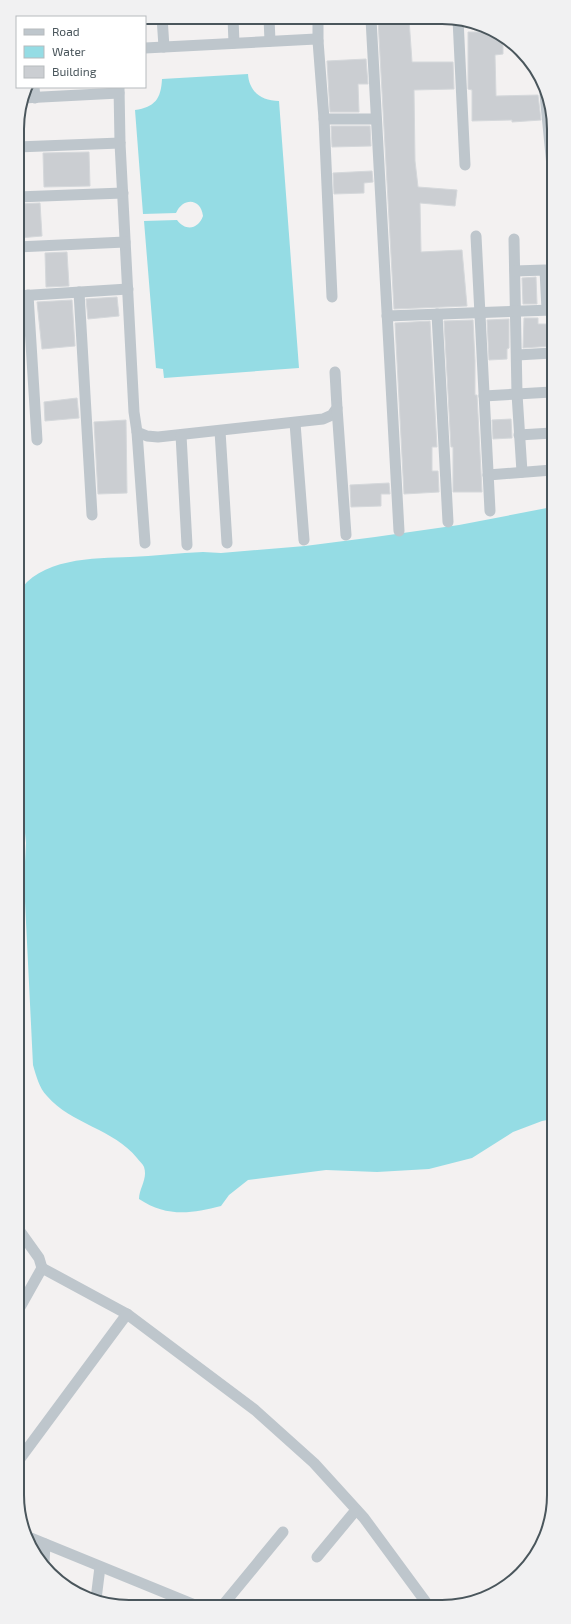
<svg xmlns="http://www.w3.org/2000/svg" width="571" height="1624" viewBox="0 0 571 1624" font-family="'Exo 2',sans-serif">
<rect width="100%" height="100%" fill="#f3f1f1"/>
<g fill="#95dce4">
<path d="M248,74c1,18 14,27 31,27l20,267 -135,10 -1,-9 -7,-1 -12,-147 33,-1c8,11 21,10 26,-4 -2,-18 -20,-19 -27,-3l-33,1 -8,-104c20,-3 26,-11 27,-31z"/>
<path d="M552,507l1,612 -11,2 -29,11 -41,26 -43,11 -52,3 -51,-2 -78,10 -19,15 -8,11c-30,8 -55,11 -82,-7 0,-11 9,-20 5,-32 -1,-3 -5,-6 -7,-9 -23,-29 -66,-34 -90,-62 -8,-8 -11,-21 -14,-31l-9,-184 2,-38 -8,-81v-168c20,-36 76,-36 112,-37 24,-1 49,-4 73,-5l18,1 84,-7 70,-9 84,-12z"/>
</g>
<g fill="#cbced2" stroke="#d5d8db">
<polygon points="378,19 409,19 412,62 453,62 454,89 414,90 415,161 418,187 457,190 455,206 420,203 421,252 462,250 467,306 394,309"/>
<polygon points="468,32 488,32 503,40 503,54 495,55 496,96 538,95 541,120 512,122 512,120 472,121 472,90 468,89"/>
<polygon points="366,59 368,84 358,84 359,112 330,112 327,61"/>
<polygon points="331,126 370,126 371,146 332,147"/>
<polygon points="89,152 90,186 44,187 43,153"/>
<polygon points="372,171 373,182 364,183 364,193 334,194 333,173"/>
<polygon points="40,203 42,236 19,238 17,204"/>
<polygon points="67,252 69,286 46,287 45,253"/>
<polygon points="536,277 537,304 523,304 522,278"/>
<polygon points="117,297 119,316 88,319 86,299"/>
<polygon points="72,300 75,346 42,349 37,302"/>
<polygon points="524,318 538,318 538,324 552,324 552,346 523,348"/>
<polygon points="509,319 509,348 507,349 507,359 489,360 487,320"/>
<polygon points="473,320 475,361 475,395 477,395 482,492 453,492 453,447 451,447 444,321"/>
<polygon points="430,321 437,447 432,447 432,471 438,471 439,492 404,494 395,323"/>
<polygon points="77,398 79,418 45,421 44,402"/>
<polygon points="511,419 512,438 493,439 492,420"/>
<polygon points="126,420 127,493 98,494 94,422"/>
<polygon points="389,483 390,494 381,494 381,506 351,507 350,485"/>
</g>
<g fill="none" stroke-linecap="round" stroke-linejoin="round">
<g stroke="#bec6cc" stroke-width="11">
<polyline points="162,17 164,47"/>
<polyline points="233,18 234,43"/>
<polyline points="269,18 270,41"/>
<polyline points="318,18 318,41"/>
<polyline points="371,19 399,531"/>
<polyline points="458,19 465,165"/>
<polyline points="145,48 316,39 318,41 324,119 332,297"/>
<polyline points="34,87 35,98"/>
<polyline points="119,87 120,143 134,412 137,432 147,436 158,437 323,419 332,415 337,408 335,372"/>
<polyline points="545,94 552,166"/>
<polyline points="23,98 119,93"/>
<polyline points="324,119 376,119"/>
<polyline points="17,147 120,143"/>
<polyline points="17,197 123,193"/>
<polyline points="476,236 490,511"/>
<polyline points="514,239 517,394 522,472"/>
<polyline points="17,247 125,242"/>
<polyline points="515,271 545,270 547,310"/>
<polyline points="79,292 92,515"/>
<polyline points="28,295 37,440"/>
<polyline points="17,296 128,289"/>
<polyline points="437,314 448,522"/>
<polyline points="387,316 552,310"/>
<polyline points="517,355 552,353"/>
<polyline points="484,396 552,392"/>
<polyline points="337,408 346,535"/>
<polyline points="295,423 304,540"/>
<polyline points="220,431 227,543"/>
<polyline points="137,432 145,543"/>
<polyline points="181,435 187,545"/>
<polyline points="519,435 552,433"/>
<polyline points="488,475 552,470"/>
<polyline points="19,1230 39,1258 42,1268 19,1309"/>
<polyline points="42,1268 127,1314 255,1410 314,1463 364,1518 428,1605"/>
<polyline points="19,1460 127,1314"/>
<polyline points="31,1538 195,1605"/>
<polyline points="317,1557 356,1510"/>
<polyline points="44,1563 45,1544"/>
<polyline points="96,1599 100,1567"/>
<polyline points="223,1605 283,1532"/>
</g>
</g>
<path d="M0 0H571V1624H0ZM129 24H442A105 105 0 0 1 547 129V1495A105 105 0 0 1 442 1600H129A105 105 0 0 1 24 1495V129A105 105 0 0 1 129 24Z" fill="#f1f1f2" fill-rule="evenodd"/>
<path fill="none" stroke="#4a565c" stroke-width="2" d="M129 24H442A105 105 0 0 1 547 129V1495A105 105 0 0 1 442 1600H129A105 105 0 0 1 24 1495V129A105 105 0 0 1 129 24Z"/>
<rect x="16" y="16" width="130" height="72" fill="#ffffff" stroke="#b7bbbe"/>
<rect x="24" y="29" width="20" height="6" fill="#bec6cc" stroke="#b7bbbe"/>
<text x="52" y="36" font-size="12" fill="#4a565c">Road</text>
<rect x="24" y="46" width="20" height="12" fill="#95dce4" stroke="#b7bbbe"/>
<text x="52" y="56" font-size="12" fill="#4a565c">Water</text>
<rect x="24" y="66" width="20" height="12" fill="#cbced2" stroke="#b7bbbe"/>
<text x="52" y="76" font-size="12" fill="#4a565c">Building</text>
</svg>
